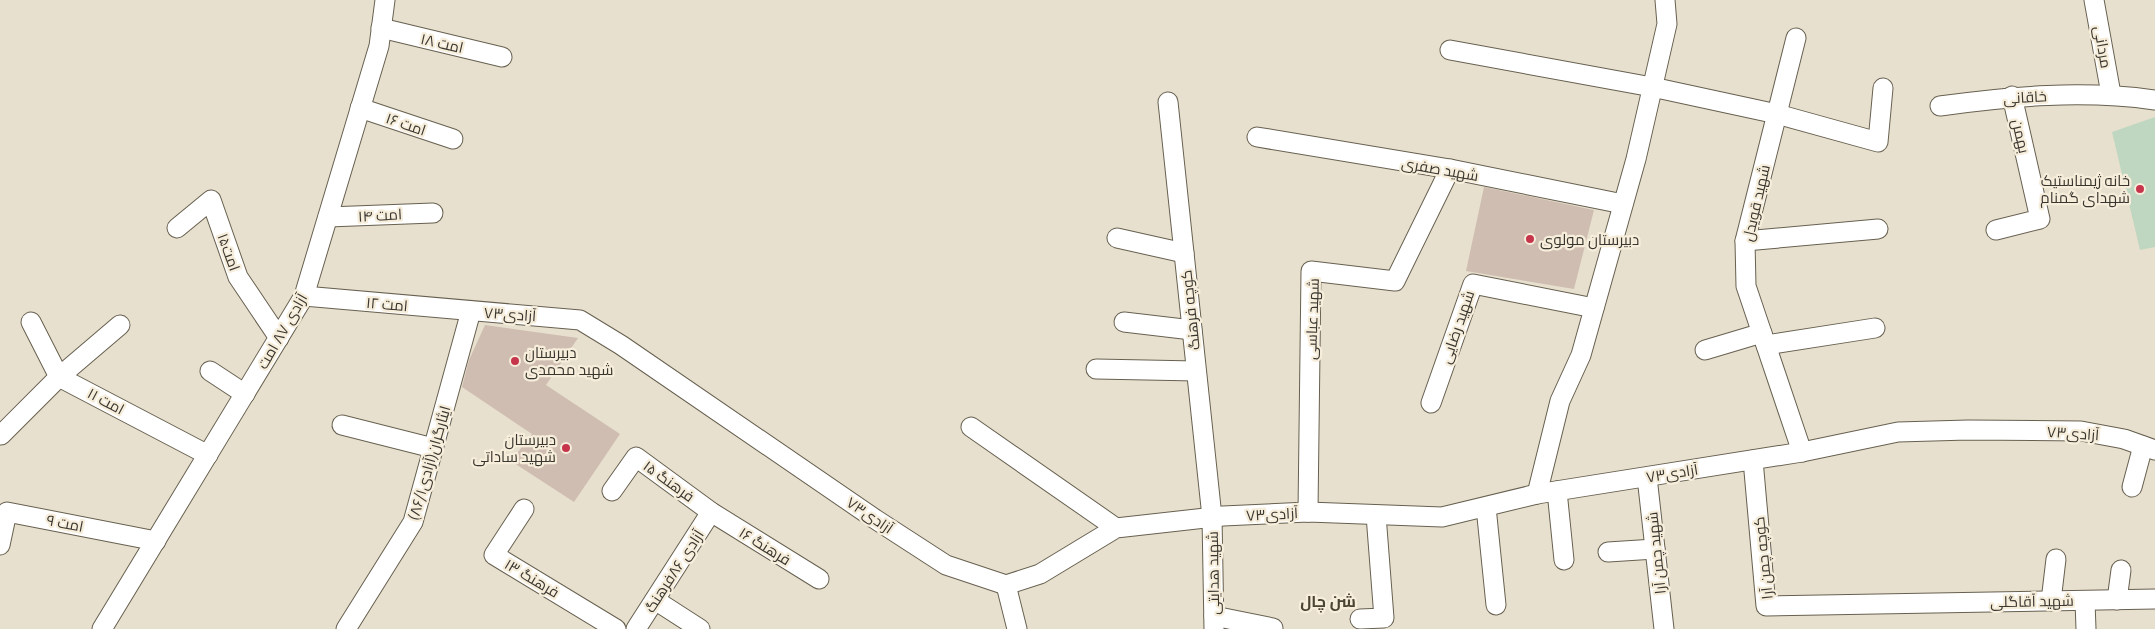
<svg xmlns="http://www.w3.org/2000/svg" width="2155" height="629" viewBox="0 0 2155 629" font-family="Ubuntu,Cairo,sans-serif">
<rect width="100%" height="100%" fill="#e8e0ce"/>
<polygon fill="#bfd6c0" points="2155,117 2155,247 2140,250 2112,132"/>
<g fill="#cfbdb2">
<polygon points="1484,187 1594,210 1574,289 1466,271"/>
<polygon points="485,325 578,338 546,385 620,434 574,502 511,461 532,434 462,387 469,360"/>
</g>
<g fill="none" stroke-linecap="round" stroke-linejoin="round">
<g stroke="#676050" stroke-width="21">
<g id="minor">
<polyline points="2094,0 2111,94"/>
<polyline points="381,28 502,57"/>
<polyline points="1796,38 1745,241 1746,286 1802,452"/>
<polyline points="1450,50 1652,87 1777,114 1878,142 1883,88"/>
<polyline points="1168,102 1212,517 1214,629"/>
<path d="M1940,106c72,-10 143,-16 215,-6"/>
<polyline points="360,108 453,139"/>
<polyline points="1257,137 1450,169 1623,204"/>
<polyline points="328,217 433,213"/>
<polyline points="177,228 211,200 238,277 279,338"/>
<polyline points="1996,230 2040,219 2012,96"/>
<polyline points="1117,238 1184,253"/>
<polyline points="1745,241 1878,229"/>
<polyline points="304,296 580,320 621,345 875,519 946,565 1006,585 1040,574 1116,528 1223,516 1308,512 1442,517 1537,494 1802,452 1898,432 1968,430 2081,431 2124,439 2155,450"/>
<polyline points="31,322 59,377 208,455"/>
<polyline points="1124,322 1192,330"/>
<polyline points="1766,345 1875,328"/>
<polyline points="1705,350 1762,333"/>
<polyline points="1096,369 1196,371"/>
<polyline points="210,371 245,394"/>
<polyline points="1431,403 1473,284 1594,308"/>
<polyline points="342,425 433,448"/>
<polyline points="971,427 1116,528"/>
<polyline points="1,435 59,377 120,325"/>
<polyline points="1753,460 1766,606 2155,599"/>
<polyline points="1647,477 1664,629"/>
<polyline points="2132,487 2143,446"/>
<polyline points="612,491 636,457 711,512 819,579"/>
<polyline points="1557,491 1564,560"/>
<polyline points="1537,494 1560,401 1581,355 1636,159 1667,24 1665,0"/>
<polyline points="1486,507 1496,605"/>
<polyline points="524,509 494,555 616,629"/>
<polyline points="1308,512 1311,271 1395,281 1450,169"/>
<polyline points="0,545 7,512 156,541"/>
<polyline points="1608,552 1655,549"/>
<polyline points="1006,585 1017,629"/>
<polyline points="655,600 700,629"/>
<polyline points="2117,600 2121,570"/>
<polyline points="2051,601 2056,559"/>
<polyline points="2085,601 2086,629"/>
<polyline points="1214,616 1273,628"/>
<polyline points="1360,619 1384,618 1376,515"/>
<polyline points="102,629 304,296 379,46 385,0"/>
<polyline points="346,629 413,522 471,311"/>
<polyline points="636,629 711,512"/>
</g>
</g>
<use href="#minor" stroke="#fff" stroke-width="19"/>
</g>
<g fill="#c6354b" stroke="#f6eddb" stroke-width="2">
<circle cx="2140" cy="189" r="5"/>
<circle cx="1530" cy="239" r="5"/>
<circle cx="515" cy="361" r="5"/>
<circle cx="566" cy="448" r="5"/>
</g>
<g text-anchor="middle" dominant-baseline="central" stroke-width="4.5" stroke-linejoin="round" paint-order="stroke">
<g font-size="15" fill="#39362f" stroke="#f6eddb">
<text transform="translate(442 43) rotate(13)">امت ۱۸</text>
<text transform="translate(2103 47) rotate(80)">مردانی</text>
<text transform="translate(2025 97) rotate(-3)">خاقانی</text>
<text transform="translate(406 124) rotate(19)">امت ۱۶</text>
<text transform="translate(2021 136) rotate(77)">بهمن</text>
<text transform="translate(1440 169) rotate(10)">شهید صفری</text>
<text transform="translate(1756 203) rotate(-77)">شهید قویدل</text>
<text transform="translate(380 215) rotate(-3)">امت ۱۴</text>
<text transform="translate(229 252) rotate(70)">امت۱۵</text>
<text transform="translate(387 304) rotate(5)">امت ۱۲</text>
<text transform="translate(1190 310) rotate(-96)">کوچه فرهنگ</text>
<text transform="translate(510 314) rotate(4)">آزادی۷۳</text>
<text transform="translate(1312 319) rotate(-88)">شهید عباسی</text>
<text transform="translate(1457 327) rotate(-71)">شهید رضایی</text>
<text transform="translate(282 331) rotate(-60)">آزادی ۸۷ امت</text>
<text transform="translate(106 401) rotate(28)">امت ۱۱</text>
<text transform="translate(2073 433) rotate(4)">آزادی۷۳</text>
<text transform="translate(429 463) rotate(-74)">ایثارگران(آزادی۸۶/۱)</text>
<text transform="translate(1672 473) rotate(-9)">آزادی۷۳</text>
<text transform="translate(669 481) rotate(36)">فرهنگ ۱۵</text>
<text transform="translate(1272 514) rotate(-3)">آزادی۷۳</text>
<text transform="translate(870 515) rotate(34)">آزادی۷۳</text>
<text transform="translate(65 523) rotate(11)">امت ۹</text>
<text transform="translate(765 546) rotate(32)">فرهنگ ۱۶</text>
<text transform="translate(1656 553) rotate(-96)">شهید چمن آرا</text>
<text transform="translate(1763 558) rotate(-96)">کوچه چمن آرا</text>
<text transform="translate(674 571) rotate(-57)">آزادی ۸۶فرهنگ</text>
<text transform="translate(1213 573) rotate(-91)">شهید هدایتی</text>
<text transform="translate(532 578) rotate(31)">فرهنگ ۱۳</text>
<text transform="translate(2032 601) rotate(-1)">شهید آقاگلی</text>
</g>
<g font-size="15" fill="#39362f" stroke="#f6eddb" text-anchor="end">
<text x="2130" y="180">خانه ژیمناستیک<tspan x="2130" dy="17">شهدای گمنام</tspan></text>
<text x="1540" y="239" text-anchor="start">دبیرستان مولوی</text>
<text x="525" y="352" text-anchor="start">دبیرستان<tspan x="525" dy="17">شهید محمدی</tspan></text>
<text x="556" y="439">دبیرستان<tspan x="556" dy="17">شهید ساداتی</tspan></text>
</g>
<g font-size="16" font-weight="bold" fill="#4a4434" stroke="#f6eddb">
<text x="1328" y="601">شن چال</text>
</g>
</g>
</svg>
